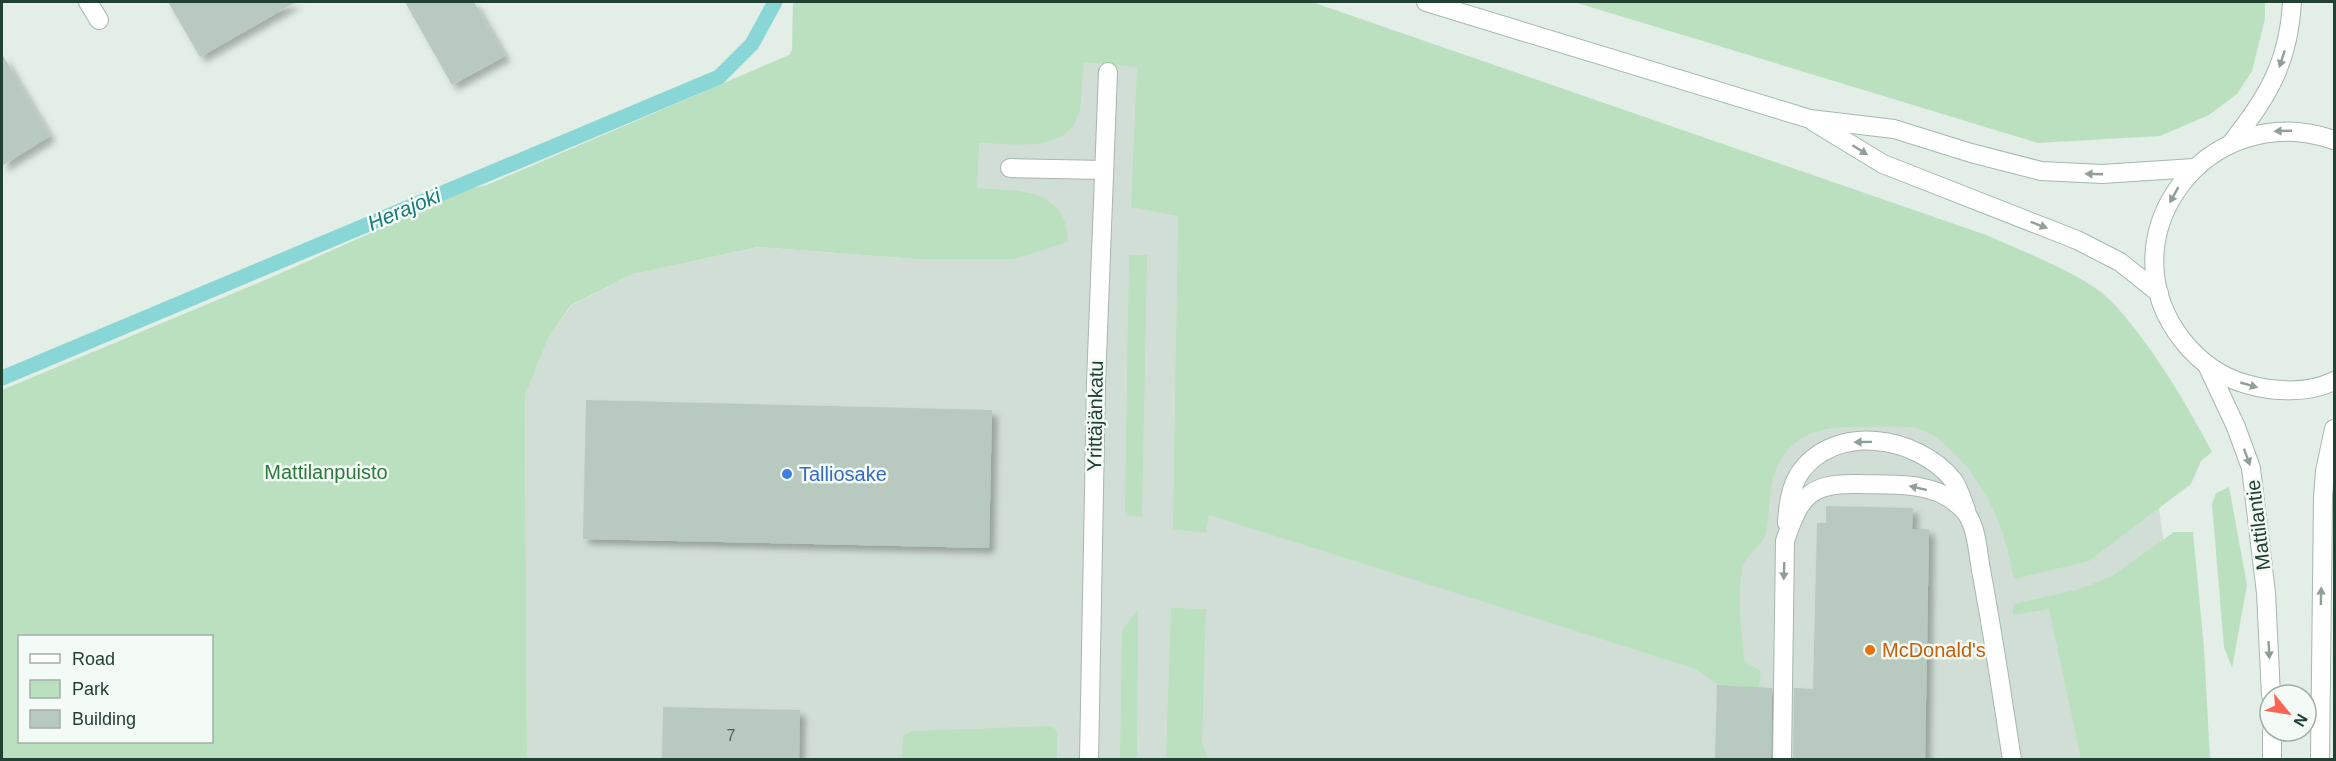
<svg xmlns="http://www.w3.org/2000/svg" width="2336" height="761" viewBox="0 0 2336 761" font-family="Arial,sans-serif">
<defs>
<filter id="shadow"><feDropShadow dx="5.5" dy="5.5" stdDeviation="3" flood-color="#0004"/></filter>
</defs>
<rect width="100%" height="100%" fill="#e3eee7"/>
<polygon fill="#d1ded6" points="998,2 2146,412 2193,759 527,759 525,396 549,336 572,305 630,275 759,247 916,259"/>
<g fill="#bbe0bf" fill-rule="evenodd">
<path d="M793,2h519l677,234c34,16 95,38 121,64 38,39 77,104 102,152l-11,9 -10,23 -102,77 -75,18c-9,-48 -24,-89 -59,-125 -10,-9 -20,-20 -33,-24 -16,-6 -50,-2 -68,-3 -29,-1 -59,7 -74,34 -13,22 -9,49 -14,72 -3,12 -19,21 -23,33 -6,25 -2,71 2,96l16,9 -3,26 -14,4 1,-15 -27,-1 -22,-16 -487,-154 -3,18 -33,-4 5,-313 -47,-9 6,-140 -53,-5c-3,16 -1,35 -5,51 -11,42 -70,30 -100,30l-2,45c43,3 90,0 91,54l-54,17h-98l-158,-12 -128,28 -59,30 -22,31 -24,60 2,363 -525,1v-370l268,-112 199,-89 18,-4 302,-130 3,-5zM20,636h192v106h-192z"/>
<polygon points="1574,2 2265,2 2265,19 2252,71 2237,94 2209,115 2160,136 2038,143"/>
<polygon points="1129,255 1147,255 1142,517 1129,516 1125,510"/>
<polygon points="2229,487 2247,585 2232,668 2224,647 2212,504 2216,493"/>
<polygon points="2174,532 2193,532 2204,648 2210,759 2081,759 2049,609 2013,615 2013,604 2080,589 2112,576"/>
<polygon points="1171,608 1206,609 1202,743 1208,759 1166,759"/>
<polygon points="1138,609 1137,759 1120,759 1122,630"/>
<polygon points="1052,726 1057,731 1057,759 902,759 903,736 912,731"/>
</g>
<g fill="none" stroke-linecap="round" stroke-linejoin="round">
<polyline stroke="#88d6d6" stroke-width="15" points="2,378 719,77 752,44 775,2"/>
</g>
<g fill="#b8c9c0" filter="url(#shadow)">
<polygon points="168,2 296,2 200,57"/>
<polygon points="405,2 474,2 505,56 452,85"/>
<polygon points="2,54 50,136 2,166"/>
<polygon points="586,400 992,410 989,548 583,539"/>
<polygon points="1826,506 1913,508 1912,529 1929,529 1925,759 1793,759 1794,688 1813,689 1817,523 1826,523"/>
<polygon points="1717,685 1772,688 1771,759 1715,759"/>
<polygon points="663,707 800,710 799,759 662,759"/>
</g>
<g fill="none" stroke-linecap="round" stroke-linejoin="round">
<g stroke="#a5b7ad" stroke-width="20">
<g id="service">
<path d="M1787,523c1,-17 3,-34 12,-49 35,-52 119,-38 154,6 6,8 9,20 13,30"/>
<path d="M1782,760l3,-219c15,-45 24,-58 74,-57 31,1 72,-3 97,19 4,3 10,9 12,13 9,14 10,38 13,54 12,63 21,126 31,190"/>
</g>
</g>
<g stroke="#a5b7ad" stroke-width="20">
<g id="minor">
<polyline points="88,2 99,20"/>
<polyline points="1010,168 1104,170"/>
<polyline points="1089,760 1096,383 1108,72"/>
</g>
</g>
<g stroke="#a5b7ad" stroke-width="20">
<g id="tertiary">
<path d="M2334,140c-126,-44 -233,97 -151,201 16,20 38,36 63,43 28,8 61,10 88,-3"/>
<path d="M2232,142c36,-45 57,-81 60,-140"/>
<polyline points="2207,365 2236,427 2251,468 2266,593 2271,695"/>
<polyline points="2272,731 2272,760"/>
<polyline points="2320,760 2323,497 2325,471 2334,429"/>
</g>
</g>
<g stroke="#a1baae" stroke-width="20">
<g id="secondary">
<polyline points="1426,2 1810,119 1894,129 1971,153 2041,171 2102,174 2194,168"/>
<polyline points="1814,122 1883,164 2077,240 2120,262 2159,293"/>
</g>
</g>
<use href="#service" stroke="#fff" stroke-width="18"/>
<use href="#minor" stroke="#fff" stroke-width="18"/>
<use href="#tertiary" stroke="#fff" stroke-width="18"/>
<use href="#secondary" stroke="#fff" stroke-width="18"/>
</g>
<defs><path id="oneway-solid" d="M-6-.8H1V-3.2L6.5 0L1 3.2V.8H-6Z" transform="scale(1.5)"/></defs>
<g fill="#90a099">
<use href="#oneway-solid" transform="translate(2282 59) rotate(108)"/>
<use href="#oneway-solid" transform="translate(2283 131) rotate(178)"/>
<use href="#oneway-solid" transform="translate(1860 150) rotate(32)"/>
<use href="#oneway-solid" transform="translate(2094 174) rotate(-178)"/>
<use href="#oneway-solid" transform="translate(2174 195) rotate(119)"/>
<use href="#oneway-solid" transform="translate(2039 225) rotate(21)"/>
<use href="#oneway-solid" transform="translate(2249 385) rotate(16)"/>
<use href="#oneway-solid" transform="translate(1863 442) rotate(179)"/>
<use href="#oneway-solid" transform="translate(2247 457) rotate(70)"/>
<use href="#oneway-solid" transform="translate(1918 488) rotate(-167)"/>
<use href="#oneway-solid" transform="translate(1784 571) rotate(92)"/>
<use href="#oneway-solid" transform="translate(2321 596) rotate(-89)"/>
<use href="#oneway-solid" transform="translate(2269 650) rotate(87)"/>
</g>
<circle fill="#3f7fe0" stroke="#f4faf6" stroke-width="2" cx="787" cy="474" r="6"/>
<circle fill="#e8710a" stroke="#f4faf6" stroke-width="2" cx="1870" cy="650" r="6"/>
<g text-anchor="middle" dominant-baseline="central" stroke-width="5" stroke-linejoin="round" paint-order="stroke">
<g font-size="16" fill="#476356">
<text x="731" y="735">7</text>
</g>
<g font-size="20" fill="#214133" stroke="#f4faf6">
<text transform="translate(1095 416) rotate(-89)">Yrittäjänkatu</text>
<text transform="translate(2258 525) rotate(-97)">Mattilantie</text>
</g>
<g font-size="20" fill="#297a3c" stroke="#f4faf6">
<text x="326" y="472">Mattilanpuisto</text>
</g>
<g font-size="20" fill="#366cbe" stroke="#f4faf6" text-anchor="start">
<text x="799" y="474">Talliosake</text>
</g>
<g font-size="20" fill="#c56008" stroke="#f4faf6" text-anchor="start">
<text x="1882" y="650">McDonald's</text>
</g>
<g font-size="21" font-style="italic" fill="#177a7b" stroke="#f4faf6">
<text transform="translate(404 209) rotate(-23)">Herajoki</text>
</g>
</g>
<rect width="2336" height="761" fill="none" stroke="#214133" stroke-width="6"/>
<rect x="18" y="635" width="195" height="108" fill="#f4faf6" stroke="#a0b0a8" stroke-width="1.5"/>
<rect x="30" y="654" width="30" height="9" fill="#ffffff" stroke="#a0b0a8" stroke-width="1.5"/>
<text x="72" y="665" font-size="18" fill="#214133">Road</text>
<rect x="30" y="680" width="30" height="18" fill="#bbe0bf" stroke="#a0b0a8" stroke-width="1.5"/>
<text x="72" y="695" font-size="18" fill="#214133">Park</text>
<rect x="30" y="710" width="30" height="18" fill="#b8c9c0" stroke="#a0b0a8" stroke-width="1.5"/>
<text x="72" y="725" font-size="18" fill="#214133">Building</text>
<g transform="translate(2288 713) rotate(120)"><circle r="28" fill="#f4faf6" stroke="#a0b0a8" stroke-width="1.5"/>
<path d="M0-4.5L10 22L0 15L-10 22Z" fill="#fa6455"/>
<text y="-9" font-size="16" font-weight="bold" text-anchor="middle" fill="#214133">N</text>
</g>
</svg>
